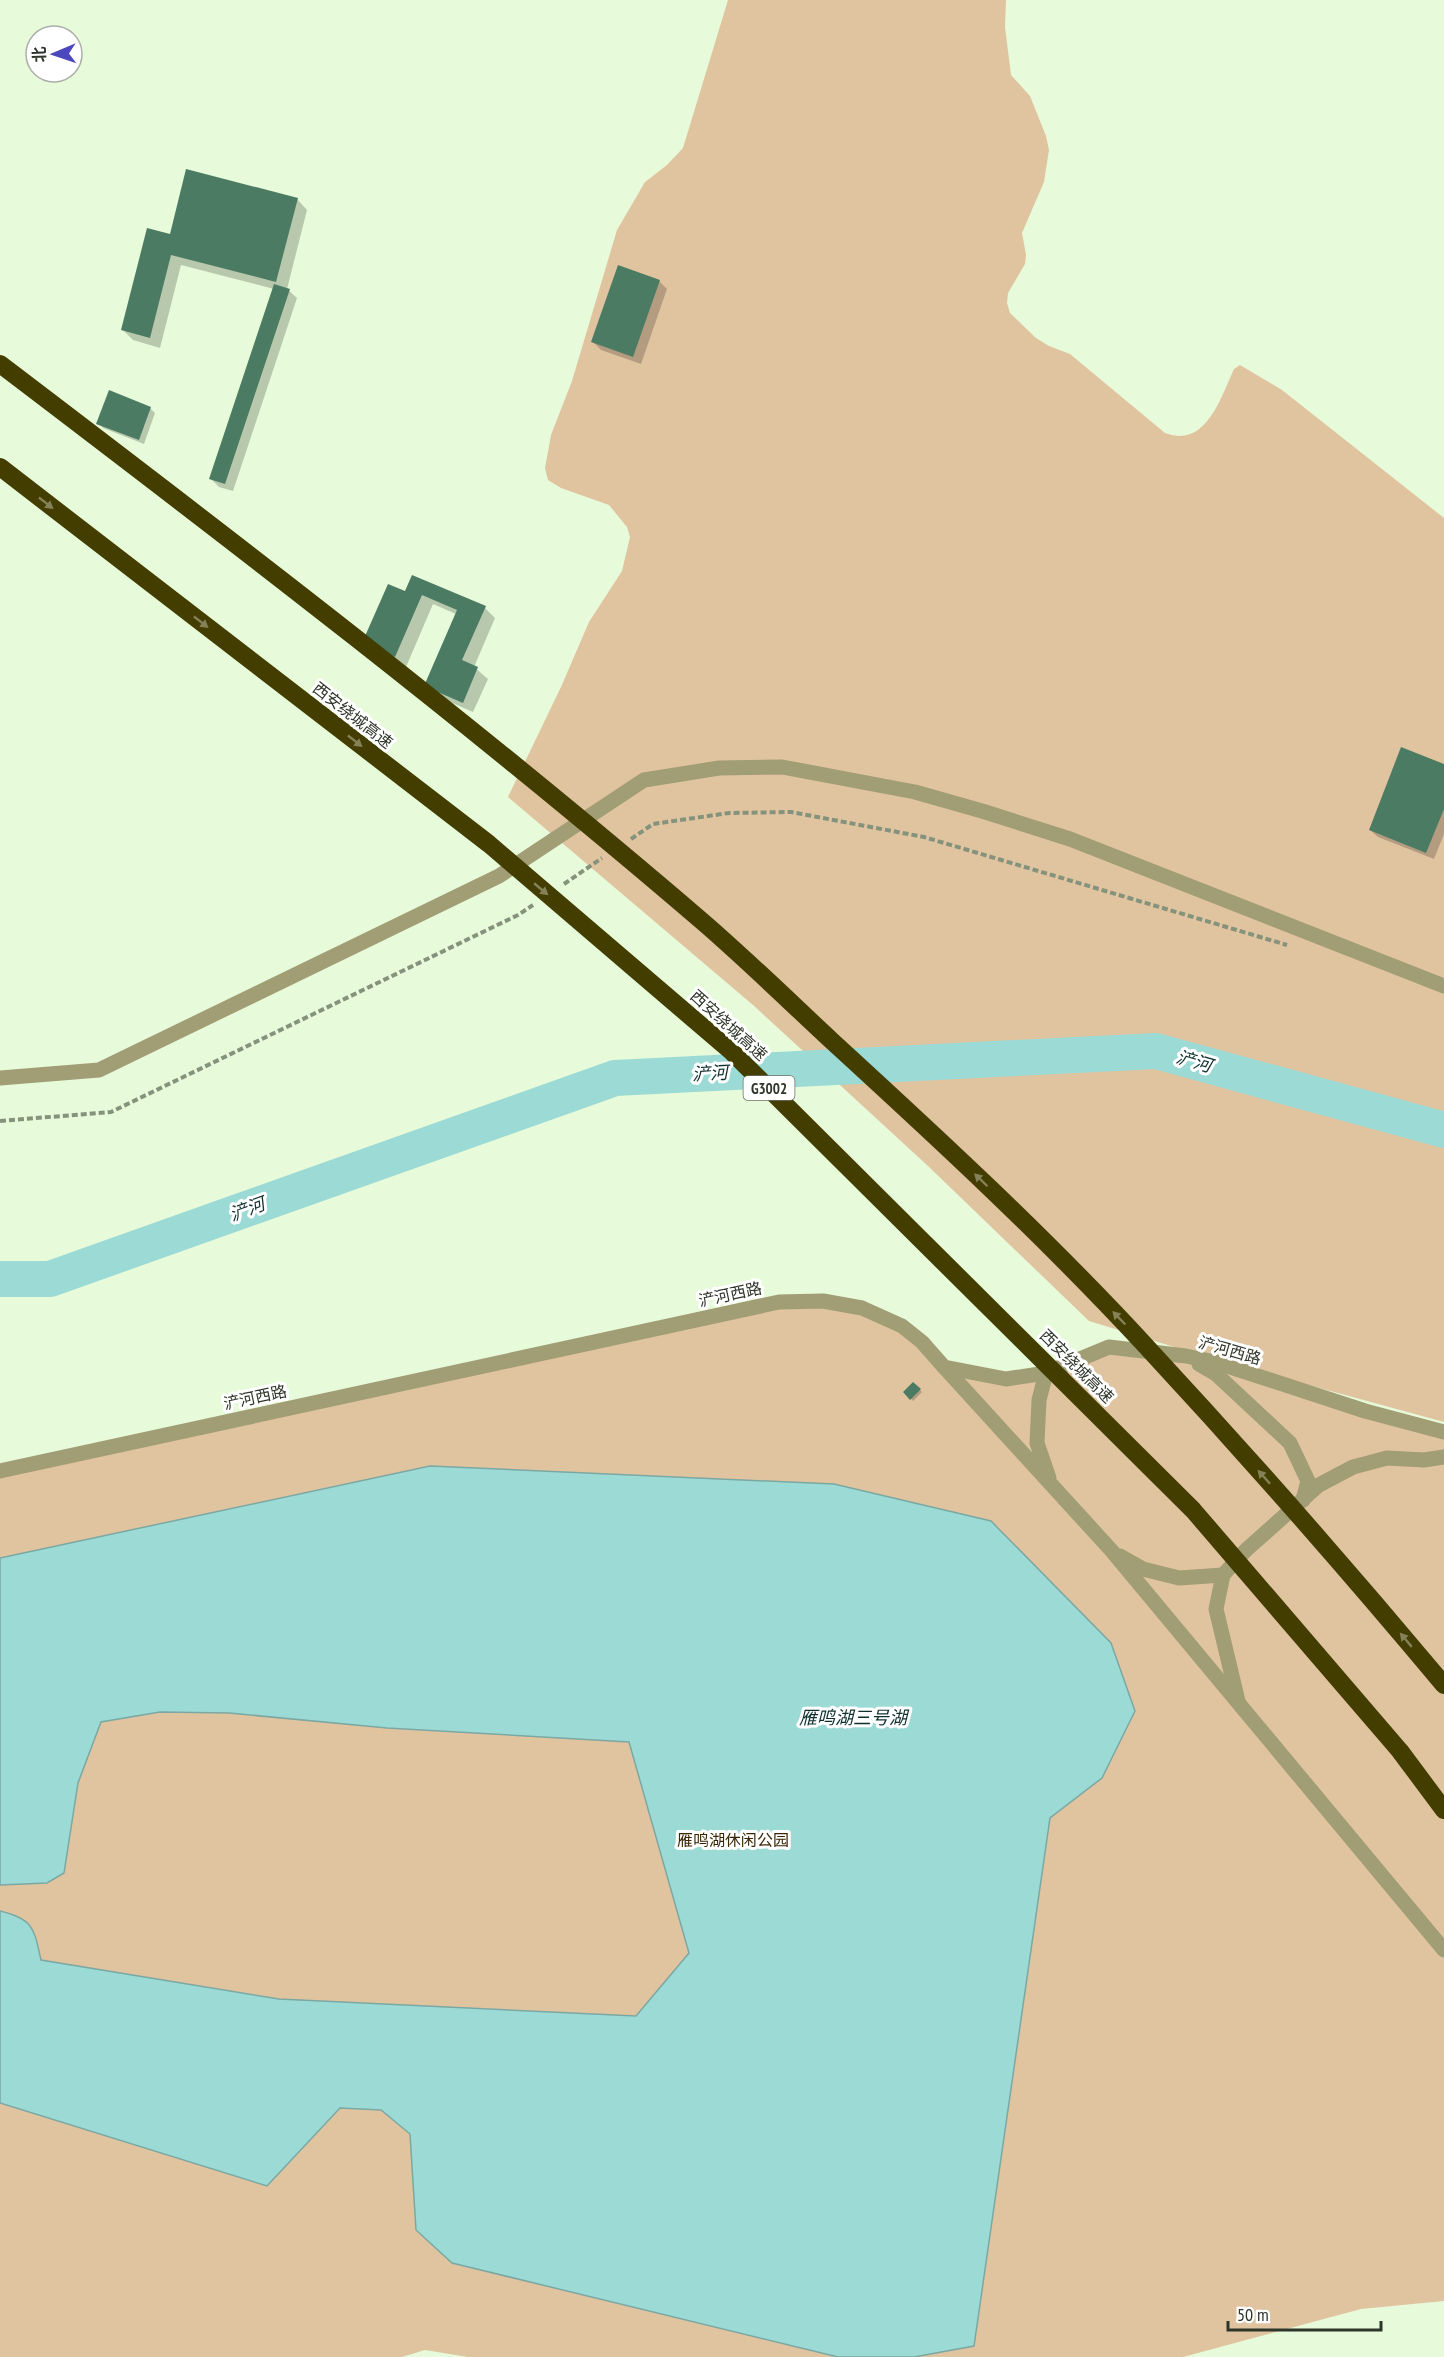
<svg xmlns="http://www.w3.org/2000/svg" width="1444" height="2357" viewBox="0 0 1444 2357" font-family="'PT Sans Narrow','Noto Sans SC',sans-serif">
<rect width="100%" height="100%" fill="#e7fad9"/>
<g fill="#e0c4a0">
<path d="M728,0h278l-1,27 6,48 19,21 16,40 3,14 -5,32 -22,51 4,22 -1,9 -17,29 -1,10 3,10 26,25 13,8 21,8 95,79c41,16 56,-36 69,-64l6,-4 42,25 162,128v904l-224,-61 -131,-40 -161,-155 -175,-161 -245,-208 53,-110 28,-65 33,-51 8,-34 -3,-10 -18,-22 -48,-17 -13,-8 -3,-12 6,-33 21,-54 45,-151 28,-48 22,-17 16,-17z"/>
<polygon points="823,1301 902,1326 944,1367 1006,1379 1109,1347 1147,1352 1444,1427 1444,2301 1361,2309 1183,2357 468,2357 425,2350 402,2357 0,2357 0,1471 666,1326"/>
</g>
<path fill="#9cdad6" stroke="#7ba8a2" stroke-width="1.5" d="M430,1466l404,18 157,37 120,122 24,68 -33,67 -52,40 -76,528 -60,11h-76l-386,-94 -36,-33 -6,-96 -29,-24 -41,-2 -73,78 -267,-83v-192c34,8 34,18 41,49l238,39 357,17 53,-63 -60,-211 -242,-14 -158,-15 -69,-1 -59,10 -23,61 -14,90 -17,10 -47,2v-327z"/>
<g fill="#0003">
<polygon points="297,199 307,210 287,289 297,298 233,491 219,487 211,479 274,289 181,265 160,348 133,340 123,330 171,236"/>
<polygon points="659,281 667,289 641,364 601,350 593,342"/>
<polygon points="150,408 155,413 144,444 103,428 98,423"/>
<polygon points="413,577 485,608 495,618 474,667 488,679 473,712 436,696 456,614 433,604 406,667 375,653"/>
<polygon points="1444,766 1444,834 1434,859 1378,837 1370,830"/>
<polygon points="913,1384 922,1392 913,1401 905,1392"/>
</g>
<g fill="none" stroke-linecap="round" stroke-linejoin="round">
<polyline stroke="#9cdad6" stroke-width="36" points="0,1279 50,1279 615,1078 1156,1051 1444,1130"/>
</g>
<g fill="#4c7b63">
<polygon points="186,169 298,198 276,282 171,255 150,338 121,330 147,228 170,234"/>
<polygon points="618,265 660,280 633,357 591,342"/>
<polygon points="274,284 290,289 225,484 209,479"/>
<polygon points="109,390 151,407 139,440 96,424"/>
<polygon points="412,575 486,606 462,660 478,667 463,703 424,686 457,610 422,595 395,657 362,643 388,584 405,591"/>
<polygon points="1401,747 1444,764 1444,809 1426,853 1369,830"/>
<polygon points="913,1382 921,1389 910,1400 903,1392"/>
</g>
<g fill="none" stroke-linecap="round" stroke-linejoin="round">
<g stroke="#85927c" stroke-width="4" stroke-dasharray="6 3" stroke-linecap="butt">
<polyline points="631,839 653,824 729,813 791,812 924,837 1287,945"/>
<polyline points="564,884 602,858"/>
<polyline points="0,1121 111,1112 518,915 533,905"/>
</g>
<g stroke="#a19d75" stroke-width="15">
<polyline points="0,1078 99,1070 499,876 644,780 719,768 782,767 915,792 982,811 1070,839 1444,986"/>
<polyline points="1199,1364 1216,1374 1290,1443 1308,1481 1303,1500"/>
<polyline points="944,1367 1111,1550 1444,1950"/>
<polyline points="1046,1373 1039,1400 1037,1443 1049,1478"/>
<polyline points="0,1471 779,1302 823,1301 862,1308 902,1326 922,1342 944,1367 1006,1379 1046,1373 1109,1347 1186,1356 1215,1362 1365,1411 1444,1432"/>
<polyline points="1120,1556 1143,1569 1179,1578 1223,1575"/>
<polyline points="1238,1701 1216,1609 1223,1575 1246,1550 1319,1485 1353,1467 1387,1458 1424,1460 1444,1457"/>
</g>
<g stroke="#433d00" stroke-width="18">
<path d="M0,364c238,181 476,363 703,558 44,38 87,80 130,120 107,98 213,196 311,302 103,111 203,225 300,341"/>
<polyline points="0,467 489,844 732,1052 1193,1510 1400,1751 1444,1810"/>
</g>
</g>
<defs><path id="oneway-solid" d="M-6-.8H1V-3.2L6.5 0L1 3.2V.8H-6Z" transform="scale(1.5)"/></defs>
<g fill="#858159">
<use href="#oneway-solid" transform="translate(46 503) rotate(38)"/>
<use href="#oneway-solid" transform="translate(201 622) rotate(38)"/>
<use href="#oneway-solid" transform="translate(355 741) rotate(38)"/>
<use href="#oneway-solid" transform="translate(541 889) rotate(40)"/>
<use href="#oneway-solid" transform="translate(981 1180) rotate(-136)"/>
<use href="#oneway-solid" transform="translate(1119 1318) rotate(-134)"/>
<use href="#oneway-solid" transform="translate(1264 1477) rotate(-132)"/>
<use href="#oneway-solid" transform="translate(1406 1640) rotate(-130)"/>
</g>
<g text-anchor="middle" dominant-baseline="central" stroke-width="6" stroke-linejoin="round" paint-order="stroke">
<rect fill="#fff" stroke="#6d7269" stroke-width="1.5" x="743.5" y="1076" width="51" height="24" rx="4.5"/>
<g font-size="15" font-weight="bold" fill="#2e3529">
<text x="769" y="1088">G3002</text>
</g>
<g font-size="16" fill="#2e3529" stroke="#fff">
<text transform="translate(353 715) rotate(38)">西安绕城高速</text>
<text transform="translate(729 1025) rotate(42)">西安绕城高速</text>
<text transform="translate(730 1294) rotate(-12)">浐河西路</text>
<text transform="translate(1230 1350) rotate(16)">浐河西路</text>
<text transform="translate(1077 1366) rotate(45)">西安绕城高速</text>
<text transform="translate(255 1397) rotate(-12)">浐河西路</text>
</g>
<g font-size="16" fill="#3b2605" stroke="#fff">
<text x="733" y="1840">雁鸣湖休闲公园</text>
</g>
<g font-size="18" font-style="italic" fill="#10302e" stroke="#fff">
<text transform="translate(1194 1061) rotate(16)">浐河</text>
<text transform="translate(710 1073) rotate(-3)">浐河</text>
<text transform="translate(247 1209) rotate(-20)">浐河</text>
<text x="853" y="1717">雁鸣湖三号湖</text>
</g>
</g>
<g transform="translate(54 54) rotate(268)"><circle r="28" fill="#ffffff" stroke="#abaea9" stroke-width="1.5"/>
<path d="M0-4.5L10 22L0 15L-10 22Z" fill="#4b47bd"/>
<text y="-9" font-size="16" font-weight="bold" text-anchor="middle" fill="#2e3529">北</text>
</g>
<path d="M1228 2321v9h153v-9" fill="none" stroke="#2e3529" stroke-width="3"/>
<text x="1237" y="2321" font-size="18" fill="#2e3529" stroke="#ffffff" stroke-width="4.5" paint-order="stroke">50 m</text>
</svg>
